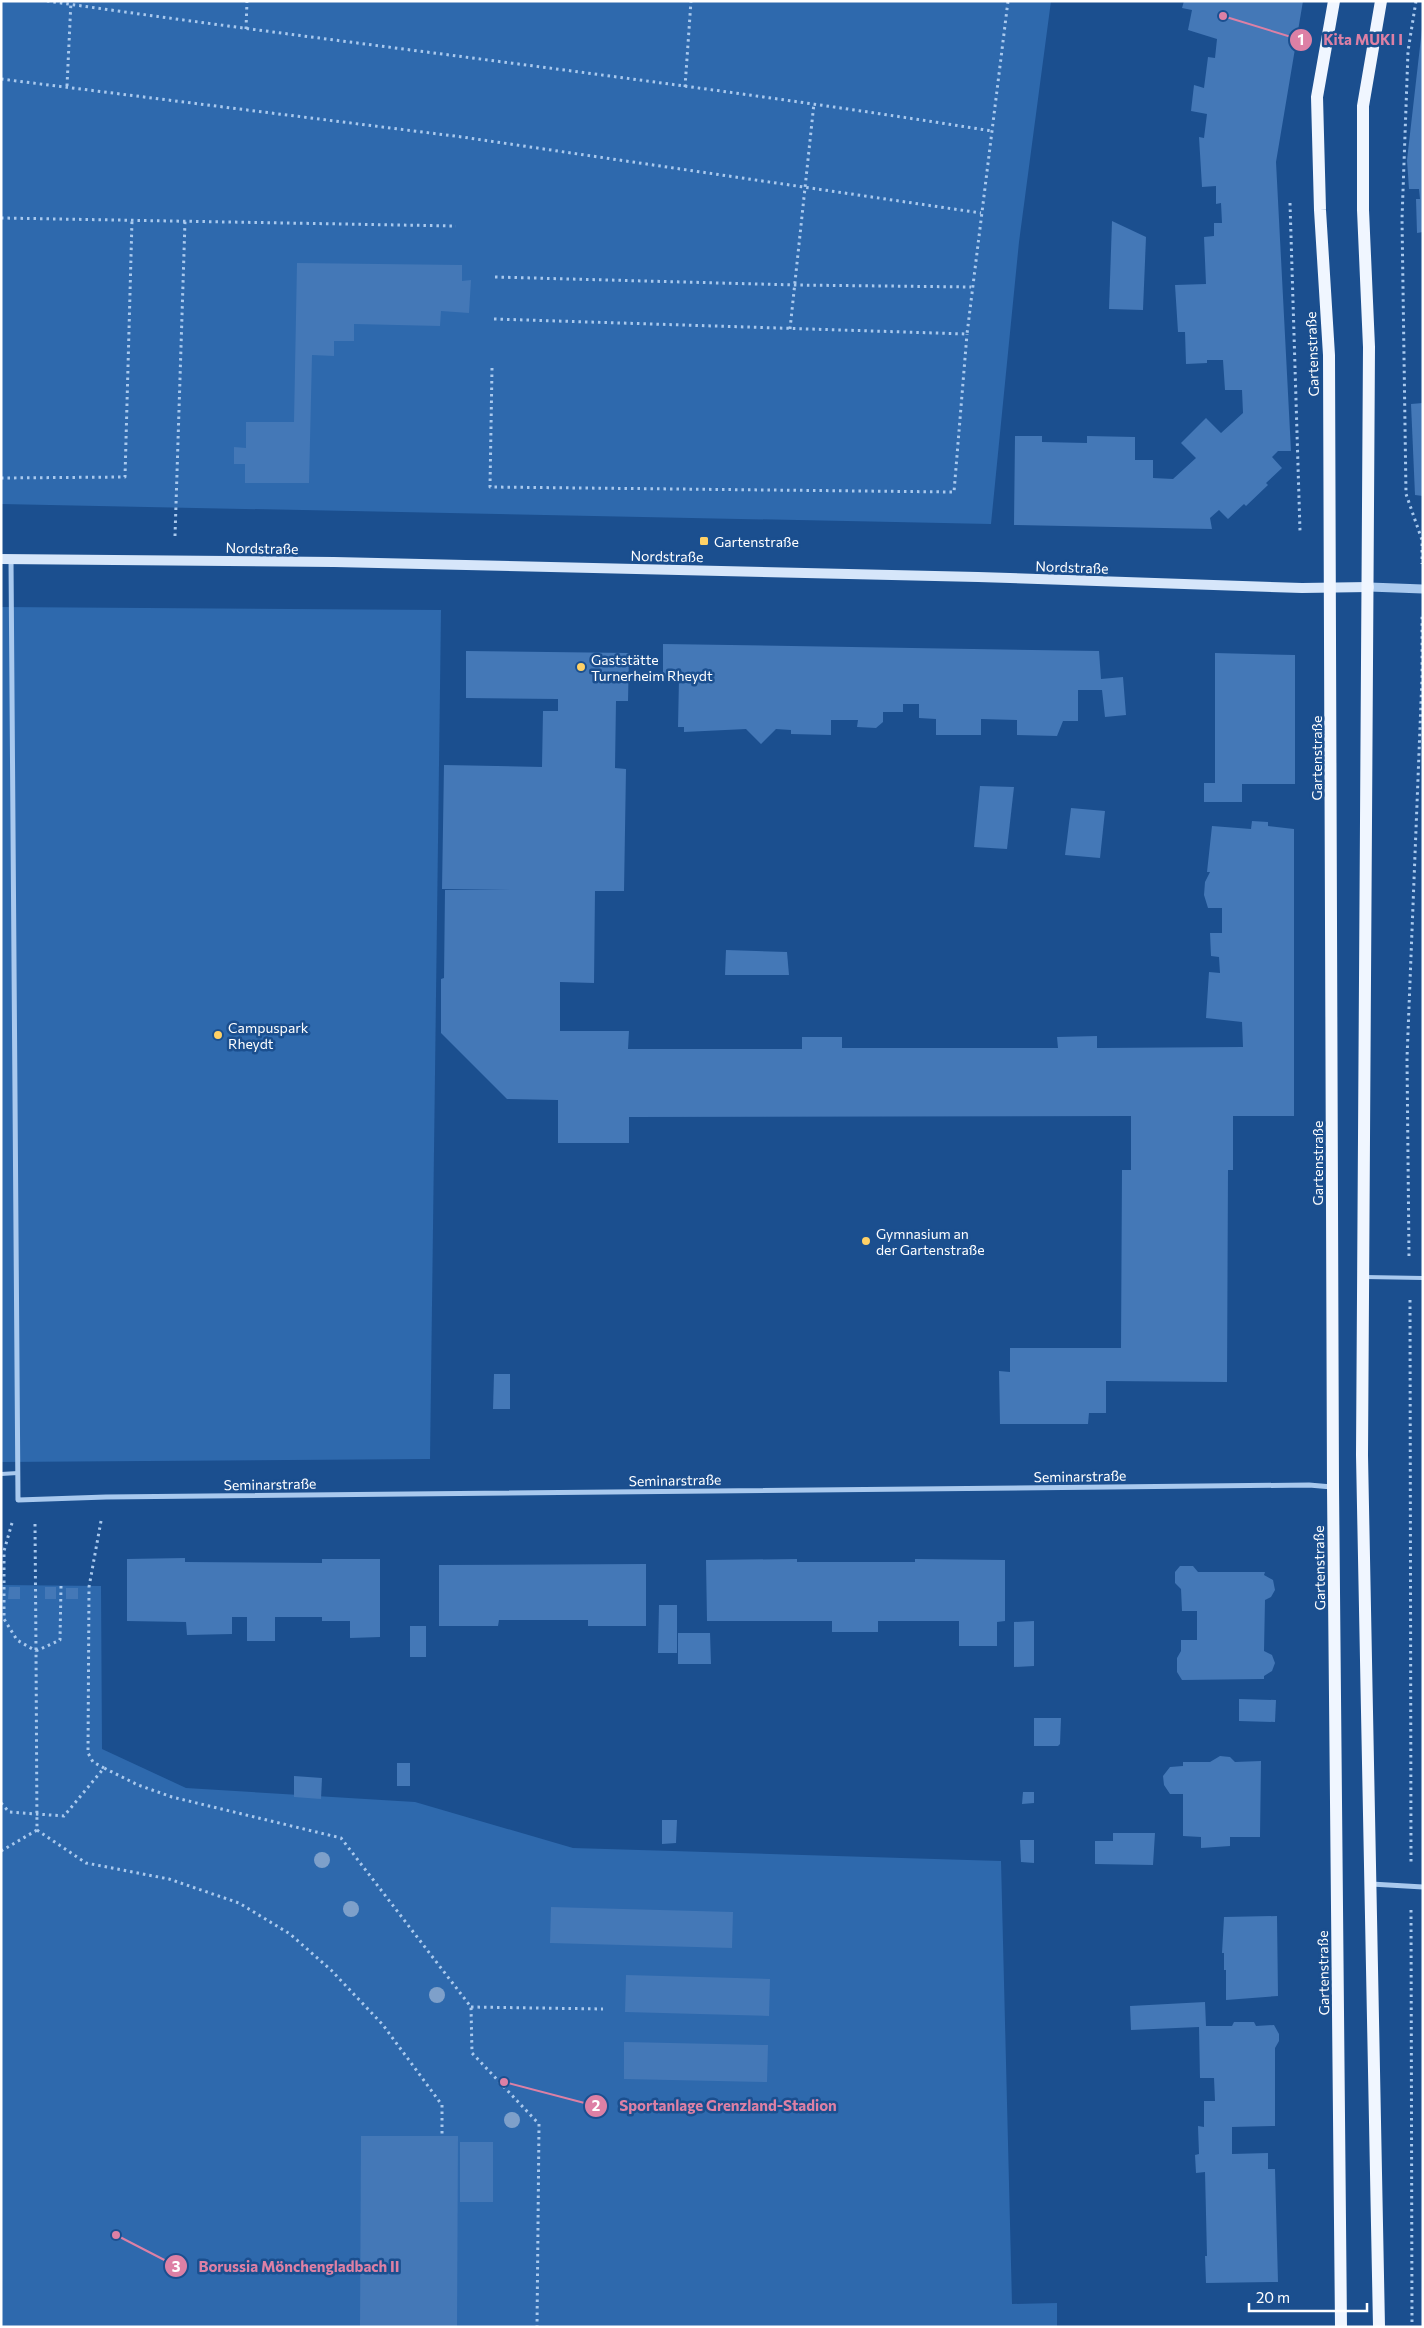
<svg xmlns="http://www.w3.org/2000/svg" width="1424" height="2328" viewBox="0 0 1424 2328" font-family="Commissioner,sans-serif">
<rect width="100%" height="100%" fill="#1b4f8f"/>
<g fill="#2e69ad">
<polygon points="1,1 1051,1 1019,242 991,524 1,504"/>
<polygon points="1,607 441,610 430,1459 1,1462"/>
<polygon points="1,1585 101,1586 102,1749 186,1788 415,1802 573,1848 1001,1861 1012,2304 1057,2303 1057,2327 1,2327"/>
</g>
<g fill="#4478b7">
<polygon points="1184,1 1303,1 1276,162 1291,451 1278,451 1272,457 1282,468 1266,483 1268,485 1246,506 1244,504 1228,519 1219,510 1210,518 1212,529 1014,525 1015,436 1042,436 1042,442 1087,443 1087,436 1135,437 1135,460 1153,460 1153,478 1173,479 1196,458 1181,443 1206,418 1221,433 1243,413 1242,390 1225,390 1223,360 1207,360 1207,363 1186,364 1185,332 1178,332 1175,285 1206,284 1204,237 1214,236 1214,223 1222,223 1221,203 1216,204 1216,186 1202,187 1199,137 1204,138 1207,114 1191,111 1194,85 1204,88 1208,57 1215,58 1217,39 1188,30 1192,10 1182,8"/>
<polygon points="1422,29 1423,232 1417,233 1416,199 1420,199 1419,189 1409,189 1407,160"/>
<polygon points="1112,221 1146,237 1143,310 1109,309"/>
<polygon points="297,263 462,265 462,281 471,280 469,313 441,311 440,326 354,324 354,341 334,341 334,356 312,355 309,483 245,483 245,464 234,464 234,447 246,448 246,422 294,422"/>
<polygon points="1423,403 1423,496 1415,495 1411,404"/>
<polygon points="663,644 1099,651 1101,679 1123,677 1126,715 1105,717 1102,690 1078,690 1078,721 1063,721 1057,736 1017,735 1017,720 981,719 981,735 936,735 936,719 919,718 919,704 903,704 903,712 883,712 883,722 876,728 857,727 858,720 831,720 831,735 791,734 791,730 776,729 761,744 746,729 684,732 684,727 678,727 679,678 663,678"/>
<polygon points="466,651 629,653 628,701 616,701 615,768 626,769 624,891 595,891 594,983 560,982 560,1031 629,1031 628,1049 802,1049 802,1037 842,1037 842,1048 1058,1048 1057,1037 1097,1036 1097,1048 1243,1047 1242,1022 1206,1018 1209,972 1220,973 1219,957 1211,956 1210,933 1222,933 1222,908 1208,908 1204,895 1205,882 1210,872 1207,872 1212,826 1251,829 1252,821 1268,822 1268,826 1294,829 1294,1116 1233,1116 1233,1170 1228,1170 1227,1382 1106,1381 1106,1413 1089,1413 1088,1424 1000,1424 999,1371 1010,1372 1010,1348 1121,1348 1122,1170 1131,1170 1131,1116 629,1117 629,1143 558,1143 558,1100 507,1099 441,1033 441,979 444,978 445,890 513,890 442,889 444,765 542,767 543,711 558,711 558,699 466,698"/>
<polygon points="1215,653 1295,655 1295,784 1242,784 1242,802 1204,802 1204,783 1215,783"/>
<polygon points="980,786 1014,787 1007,849 974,847"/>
<polygon points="1071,808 1105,811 1100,858 1065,855"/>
<polygon points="726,950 787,952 789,975 725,975"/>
<polygon points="494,1374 510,1374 510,1409 493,1409"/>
<polygon points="185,1558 185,1562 322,1563 322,1559 380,1559 380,1637 350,1638 350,1621 322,1621 322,1617 275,1617 275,1641 247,1641 247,1617 232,1617 232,1634 187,1635 186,1622 127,1621 127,1559"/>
<polygon points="797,1559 797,1562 915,1562 915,1559 1005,1560 1005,1621 997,1622 997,1646 959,1646 959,1621 878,1621 878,1632 832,1632 832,1621 707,1621 706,1560"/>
<polygon points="646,1564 646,1626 588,1626 588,1620 499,1620 498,1626 439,1626 439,1565"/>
<polygon points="1180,1566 1193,1566 1198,1572 1265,1572 1264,1575 1273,1580 1275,1590 1271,1597 1265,1600 1264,1651 1272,1655 1275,1663 1272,1671 1264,1676 1264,1679 1182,1680 1177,1672 1177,1658 1181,1651 1181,1640 1197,1640 1197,1611 1182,1611 1181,1589 1175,1583 1175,1572"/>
<polygon points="9,1587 20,1587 20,1599 8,1599"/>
<rect x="45" y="1587" width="11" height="12"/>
<rect x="66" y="1588" width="12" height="11"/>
<polygon points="659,1605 677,1605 677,1653 658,1653"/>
<polygon points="1034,1621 1034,1666 1014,1667 1014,1622"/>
<rect x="410" y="1626" width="16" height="31"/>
<polygon points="678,1633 710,1633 711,1664 678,1664"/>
<polygon points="1239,1699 1276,1700 1275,1722 1239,1721"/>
<polygon points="1034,1718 1061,1718 1060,1744 1058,1746 1034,1746"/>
<polygon points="1220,1756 1230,1757 1235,1762 1261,1761 1260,1837 1230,1837 1230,1846 1201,1848 1201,1837 1183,1836 1183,1794 1170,1794 1164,1785 1163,1776 1170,1767 1183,1766 1183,1762 1210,1762"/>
<rect x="397" y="1763" width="13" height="23"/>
<polygon points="294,1776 322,1778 321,1799 294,1797"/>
<polygon points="1023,1792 1034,1792 1034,1803 1022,1804"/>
<polygon points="662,1820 677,1820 676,1843 662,1844"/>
<polygon points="1113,1833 1155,1833 1153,1865 1095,1864 1095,1841 1113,1841"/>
<polygon points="1020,1840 1034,1840 1034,1863 1021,1862"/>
<polygon points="551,1907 733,1912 732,1948 550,1943"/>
<polygon points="1277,1916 1278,1996 1226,2000 1226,1970 1224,1970 1224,1953 1222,1953 1224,1917"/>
<polygon points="626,1975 770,1979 769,2016 625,2012"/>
<polygon points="1205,2002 1206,2026 1232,2026 1234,2022 1254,2022 1256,2026 1274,2025 1279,2034 1279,2041 1275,2048 1275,2126 1232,2127 1232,2154 1268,2153 1268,2169 1275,2169 1278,2282 1206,2283 1205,2256 1207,2256 1205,2172 1196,2173 1195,2155 1199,2154 1198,2126 1204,2127 1204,2101 1215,2101 1214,2078 1200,2078 1199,2027 1131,2030 1130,2006"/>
<polygon points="624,2042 768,2045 767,2082 624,2079"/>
<polygon points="361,2136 458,2136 457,2327 360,2327"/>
<rect x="460" y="2142" width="33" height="60"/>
</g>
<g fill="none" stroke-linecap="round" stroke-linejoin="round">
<g stroke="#a9c9ee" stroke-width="3" stroke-dasharray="2.5 4" stroke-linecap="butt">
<path d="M47,1c314,45 631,80 945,130"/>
<polyline points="1416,1 1408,51 1402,219 1406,494 1422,540 1422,564"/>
<polyline points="246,29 247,1"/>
<polyline points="1,79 462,137 981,213"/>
<polyline points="67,86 71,1"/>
<polyline points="685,87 691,1"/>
<polyline points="1290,203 1300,531"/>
<polyline points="1,218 456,226"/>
<polyline points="495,277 795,285 971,287"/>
<polyline points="494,319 967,334 1008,1"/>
<polyline points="790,329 814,103"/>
<polyline points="492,368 490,487 954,492 967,334"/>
<polyline points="1,478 125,477 132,220"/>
<polyline points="175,536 185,221"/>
<polyline points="1409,1256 1407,1058 1422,677 1422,613"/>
<polyline points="1410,1300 1411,1864"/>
<polyline points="101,1521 89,1587 88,1753 93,1762 104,1768"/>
<polyline points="12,1523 4,1551 4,1619 17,1640 36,1651"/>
<polyline points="35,1524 36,1650"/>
<polyline points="36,1651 60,1640 61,1586"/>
<polyline points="1,1803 9,1812 64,1816 104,1768 138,1785 172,1797 341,1838 471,2007 472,2053 539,2124 537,2327"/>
<polyline points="37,1830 86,1863 169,1879 239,1903 290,1934 331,1970 383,2025 442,2105 442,2136"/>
<polyline points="1411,1910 1412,2327"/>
<polyline points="471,2007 603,2009"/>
</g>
<g stroke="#a9c9ee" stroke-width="4">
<polyline points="1365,1277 1423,1278"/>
<polyline points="1,1474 18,1473"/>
</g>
<g stroke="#a9c9ee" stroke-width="5">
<polyline points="11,559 18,1500 106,1497 1309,1485 1332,1487"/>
<polyline points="1371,1884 1423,1887"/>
</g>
<polyline stroke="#a9c9ee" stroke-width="9" points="1369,587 1423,589"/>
<polyline stroke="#d6e6fa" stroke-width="10" points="1,559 334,562 978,577 1302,588 1369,587"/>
<g stroke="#f0f6ff" stroke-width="12">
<polyline points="1334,1 1317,97 1320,210 1329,355 1333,1487 1341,2327"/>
<polyline points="1379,2327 1362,1455 1369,347 1363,210 1363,106 1381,1"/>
</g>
<polyline stroke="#a9c9ee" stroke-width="3" stroke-dasharray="2.5 4" stroke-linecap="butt" points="1,1851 37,1830 36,1651"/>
</g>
<g fill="#7ea0ca">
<circle cx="322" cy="1860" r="8"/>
<circle cx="351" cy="1909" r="8"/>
<circle cx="437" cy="1995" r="8"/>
<circle cx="512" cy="2120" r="8"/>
</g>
<g fill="#ffd166" stroke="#1b4f8f" stroke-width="2">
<rect x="699" y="536" width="10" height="10" rx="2.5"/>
<circle cx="581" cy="667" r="5"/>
<circle cx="218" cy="1035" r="5"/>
<circle cx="866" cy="1241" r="5"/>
</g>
<g text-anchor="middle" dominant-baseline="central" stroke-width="5" stroke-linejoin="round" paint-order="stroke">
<g font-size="14" fill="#fff" stroke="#1b4f8f">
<text transform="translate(1312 354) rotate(-92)">Gartenstraße</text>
<text transform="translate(262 548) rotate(1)">Nordstraße</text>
<text transform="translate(667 556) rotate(1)">Nordstraße</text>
<text transform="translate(1072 567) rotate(2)">Nordstraße</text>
<text transform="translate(1316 758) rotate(-90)">Gartenstraße</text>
<text transform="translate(1317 1163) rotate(-90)">Gartenstraße</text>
<text transform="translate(1080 1476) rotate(-1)">Seminarstraße</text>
<text transform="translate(675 1480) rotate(-1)">Seminarstraße</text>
<text transform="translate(270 1484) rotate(-1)">Seminarstraße</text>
<text transform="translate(1319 1568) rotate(-91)">Gartenstraße</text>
<text transform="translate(1323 1973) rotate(-91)">Gartenstraße</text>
</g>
<g font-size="14" fill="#fff" stroke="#1b4f8f" text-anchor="start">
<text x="714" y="541">Gartenstraße</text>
<text x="591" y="659">Gaststätte<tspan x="591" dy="16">Turnerheim Rheydt</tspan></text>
<text x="228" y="1027">Campuspark<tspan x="228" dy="16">Rheydt</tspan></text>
<text x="876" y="1233">Gymnasium an<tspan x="876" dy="16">der Gartenstraße</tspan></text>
</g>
</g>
<path fill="none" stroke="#dd80a5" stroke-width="2" d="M1223 16L1301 40M504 2082L596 2106M116 2235L176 2266"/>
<g fill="#dd80a5" stroke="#1b4f8f" stroke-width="2">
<circle cx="1223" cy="16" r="5"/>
<circle cx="504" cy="2082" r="5"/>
<circle cx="116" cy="2235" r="5"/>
<circle cx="1301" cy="40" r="12"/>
<circle cx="596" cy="2106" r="12"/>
<circle cx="176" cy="2266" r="12"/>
</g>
<g font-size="15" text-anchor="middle" font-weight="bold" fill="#fff">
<text x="1301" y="45">1</text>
<text x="596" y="2111">2</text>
<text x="176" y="2272">3</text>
</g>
<g font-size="15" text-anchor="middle" font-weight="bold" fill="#dd80a5" stroke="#1b4f8f" stroke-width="5" stroke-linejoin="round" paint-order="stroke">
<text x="1363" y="45">Kita MUKI I</text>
<text x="728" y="2111">Sportanlage Grenzland-Stadion</text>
<text x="299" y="2272">Borussia Mönchengladbach II</text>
</g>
<rect width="1424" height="2328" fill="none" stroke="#ffffff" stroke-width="5"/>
<path d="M1249 2303v8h118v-8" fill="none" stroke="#ffffff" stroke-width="2.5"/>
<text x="1256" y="2303" font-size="15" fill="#ffffff" stroke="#1b4f8f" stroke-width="4" paint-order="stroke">20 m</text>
</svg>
